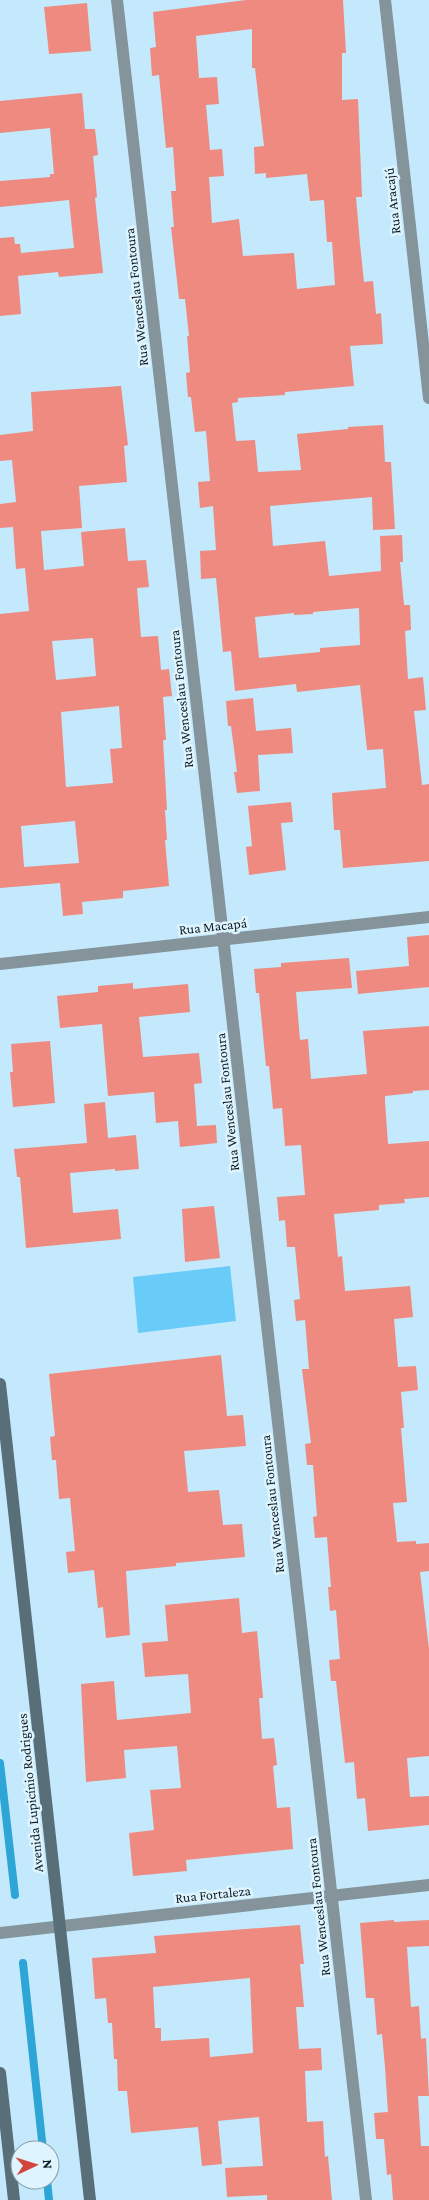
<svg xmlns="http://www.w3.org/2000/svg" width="429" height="2200" viewBox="0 0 429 2200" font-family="'Crimson Pro',serif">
<rect width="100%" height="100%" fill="#c4e9fc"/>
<polygon fill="#68cbf8" points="230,1266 236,1321 138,1333 133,1277"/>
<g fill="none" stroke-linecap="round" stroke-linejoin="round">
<g stroke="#2da6d7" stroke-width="8">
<polyline points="0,1763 15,1895"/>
<polyline points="23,1963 43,2150"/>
<polyline points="47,2180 49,2200"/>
</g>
</g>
<g fill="#ee8a7f" fill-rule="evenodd">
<path d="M246,0h97l3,53h-4v47l16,-1 4,98h-6l4,47 4,38 9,-1 3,33 5,-1 2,31 -33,2 4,40 -69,6v3l-47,3v4l-6,1 4,38 19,-1 3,32 43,-2 -4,-36 51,-5v-2l35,-2 2,37h6l4,67 -22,1 -1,-33 -102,9 3,40 52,-5 4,35 52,-5 -1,-35 22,-1 1,27h-3l4,43h6l1,25 -6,1 3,48 15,-2 3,33 -12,1 8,74 7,-1v77l-86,7 -3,-38h-6l-2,-37 54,-5 -3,-39 -16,1 -7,-65 -63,7 -1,-8 -61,7 -4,-40 -8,1 -7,-74 -15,1 -1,-28 16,-1 -3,-44 -13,2 -2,-26 12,-1 -4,-50 -11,1 -4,-35h-3l-2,-24 4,-1 -3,-36h2l-4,-37h-6l-8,-72h3l-3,-36h5l-3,-44 -7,1 -7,-73 -7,1 -2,-28 6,-1 -3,-35zM252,29v39h3l9,78 -10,1 1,27 11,-1v5l41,-4 3,27 14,-1 3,42h5l3,43 -38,4 -3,-36 -51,3 -4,-37 -27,4 -3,-46 15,-1 -2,-27 -12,1 -4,-45 13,-1 -2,-27 -18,1 -3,-42zM359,608l1,37 -40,3v4l-61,6 -4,-41 39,-4v2l19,-1v-2z"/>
<polygon points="87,3 91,51 49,54 44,7"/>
<polygon points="82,93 85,129 95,129 98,155 93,156 97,197 95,198 103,273 59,277 58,272 18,276 21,314 0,316 0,238 14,237 15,244 20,244 21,253 74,248 69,200 0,207 0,181 50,177 50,174 54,174 50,128 0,133 0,101"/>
<path d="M121,386l7,59 -4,1 3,36 -48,4 3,42 -41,3 3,39 40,-4 -3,-34 44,-4 3,33 18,-1 3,27 -12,1 4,49 17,-1 3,34 8,-1 3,27 -9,1 3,43h-3l4,70h-2l2,30h-2l4,46 -46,5v7l-41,4 1,12 -20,2 -3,-33 -60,5v-274l29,-3 -4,-43 -9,1 -3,-42 -13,1v-24l16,-2 -4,-42 -12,1v-26l33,-4 -2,-39zM93,638l3,38 -40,4 -4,-39zM119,706l3,42 -12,1 3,34 -47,4 -5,-75zM75,821l4,42 -55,4 -3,-41z"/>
<polygon points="253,698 256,731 291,728 293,753 258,755 260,791 237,793 234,772 237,772 231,726 228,726 226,701"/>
<polygon points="291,802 293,822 281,823 286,870 249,875 246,847 252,846 248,806"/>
<polygon points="429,935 429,987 358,994 356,971 409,966 407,937"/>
<polygon points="349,958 352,988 296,992 300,1040 308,1039 311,1079 367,1074 363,1031 429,1026 429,1090 413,1091 413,1093 385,1096 385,1102 388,1144 429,1141 429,1197 404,1199 405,1203 379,1205 379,1210 334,1214 338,1257 342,1256 345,1291 410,1286 413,1317 394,1319 398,1367 416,1366 418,1390 401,1392 404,1428 401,1428 407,1502 393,1503 397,1542 416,1541 416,1544 429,1543 429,1571 420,1572 429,1649 429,1756 407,1758 410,1797 429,1796 429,1825 368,1831 365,1798 357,1799 354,1762 345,1763 336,1681 331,1681 329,1660 340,1659 336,1610 330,1611 328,1587 331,1587 327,1537 315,1538 313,1517 317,1516 313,1465 307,1465 305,1444 311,1443 302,1369 309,1369 305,1320 296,1321 294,1300 300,1299 295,1247 287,1247 285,1220 279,1221 277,1197 305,1195 301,1145 285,1146 282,1108 273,1109 269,1066 266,1066 259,993 256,993 254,969 281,967 281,963"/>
<polygon points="133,983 133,989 188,984 190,1012 139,1017 143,1057 199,1053 202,1083 194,1084 197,1126 216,1125 217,1143 180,1147 178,1121 156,1123 154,1092 108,1096 102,1024 60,1028 57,996 98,992 98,986"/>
<polygon points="50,1041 55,1103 13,1107 10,1072 13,1072 11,1044"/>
<polygon points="105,1102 108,1138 136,1135 139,1169 115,1171 115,1169 70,1173 73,1213 118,1209 121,1239 26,1248 20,1177 17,1177 14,1149 87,1143 84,1104"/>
<polygon points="214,1206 220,1258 185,1262 182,1209"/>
<polygon points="221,1355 227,1416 243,1415 246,1446 184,1451 188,1492 219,1490 223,1525 242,1524 245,1557 176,1563 176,1566 126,1571 130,1635 106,1638 103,1607 98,1608 94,1570 68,1573 66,1552 75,1551 70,1498 59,1499 56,1460 52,1460 50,1437 55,1436 49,1374"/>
<polygon points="239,1598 242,1633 257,1631 263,1698 259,1698 262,1739 274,1738 277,1765 273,1766 277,1808 290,1807 293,1849 186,1860 187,1871 133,1876 129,1833 154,1830 150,1790 181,1788 177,1746 124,1750 126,1778 86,1782 81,1684 114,1681 117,1720 191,1713 188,1674 145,1677 142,1643 168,1641 165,1605"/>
<polygon points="394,1920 394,1922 429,1920 429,1946 407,1947 411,2007 419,2006 421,2039 426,2038 429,2096 418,2096 421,2146 429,2146 429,2200 393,2200 391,2174 387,2175 384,2139 376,2139 374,2113 388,2112 385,2067 382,2034 377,2035 374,1998 366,1998 360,1923"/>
<path d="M300,1925l4,39h-4l4,43h-8l3,42 22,-1 1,22 -17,1 2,51 16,-1 2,36 3,-1 4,44h-65v-5l-40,2 -2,-29 38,-2 -4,-49 -41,4 4,43 -20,2 -4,-39 -67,6 -4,-42h-9l-1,-32h-3l-2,-36h-4l-2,-25 -11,1 -3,-41 64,-5 -2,-17zM250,1978l3,75 -43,4 -1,-19 -48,3v-13h-6l-2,-41z"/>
</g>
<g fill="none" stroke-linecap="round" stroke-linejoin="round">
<g stroke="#85949b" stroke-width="12">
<polyline points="117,0 366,2200"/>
<polyline points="385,0 429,398"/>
<polyline points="0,964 429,917"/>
<polyline points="0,1933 429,1885"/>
</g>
<g stroke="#586e79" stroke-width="12">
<polyline points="0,1384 90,2200"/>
<polyline points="0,2073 14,2200"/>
</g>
</g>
<g text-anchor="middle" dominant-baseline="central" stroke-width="5" stroke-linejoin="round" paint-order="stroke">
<g font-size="14" fill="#0f1d23" stroke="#def4ff">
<text transform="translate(392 201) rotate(-96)">Rua Aracajú</text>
<text transform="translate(136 297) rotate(-96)">Rua Wenceslau Fontoura</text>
<text transform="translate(181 699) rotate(-96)">Rua Wenceslau Fontoura</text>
<text transform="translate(213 926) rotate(-6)">Rua Macapá</text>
<text transform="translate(227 1102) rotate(-96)">Rua Wenceslau Fontoura</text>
<text transform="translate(272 1504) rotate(-96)">Rua Wenceslau Fontoura</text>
<text transform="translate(30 1793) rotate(-96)">Avenida Lupicínio Rodrigues</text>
<text transform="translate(213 1894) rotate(-6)">Rua Fortaleza</text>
<text transform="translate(318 1907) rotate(-96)">Rua Wenceslau Fontoura</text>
</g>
</g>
<g transform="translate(35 2165) rotate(86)"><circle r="24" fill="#def4ff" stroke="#8b9ea7"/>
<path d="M0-4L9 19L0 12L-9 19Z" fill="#d3453d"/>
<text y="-8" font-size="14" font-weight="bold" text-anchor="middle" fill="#0f1d23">N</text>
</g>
</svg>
